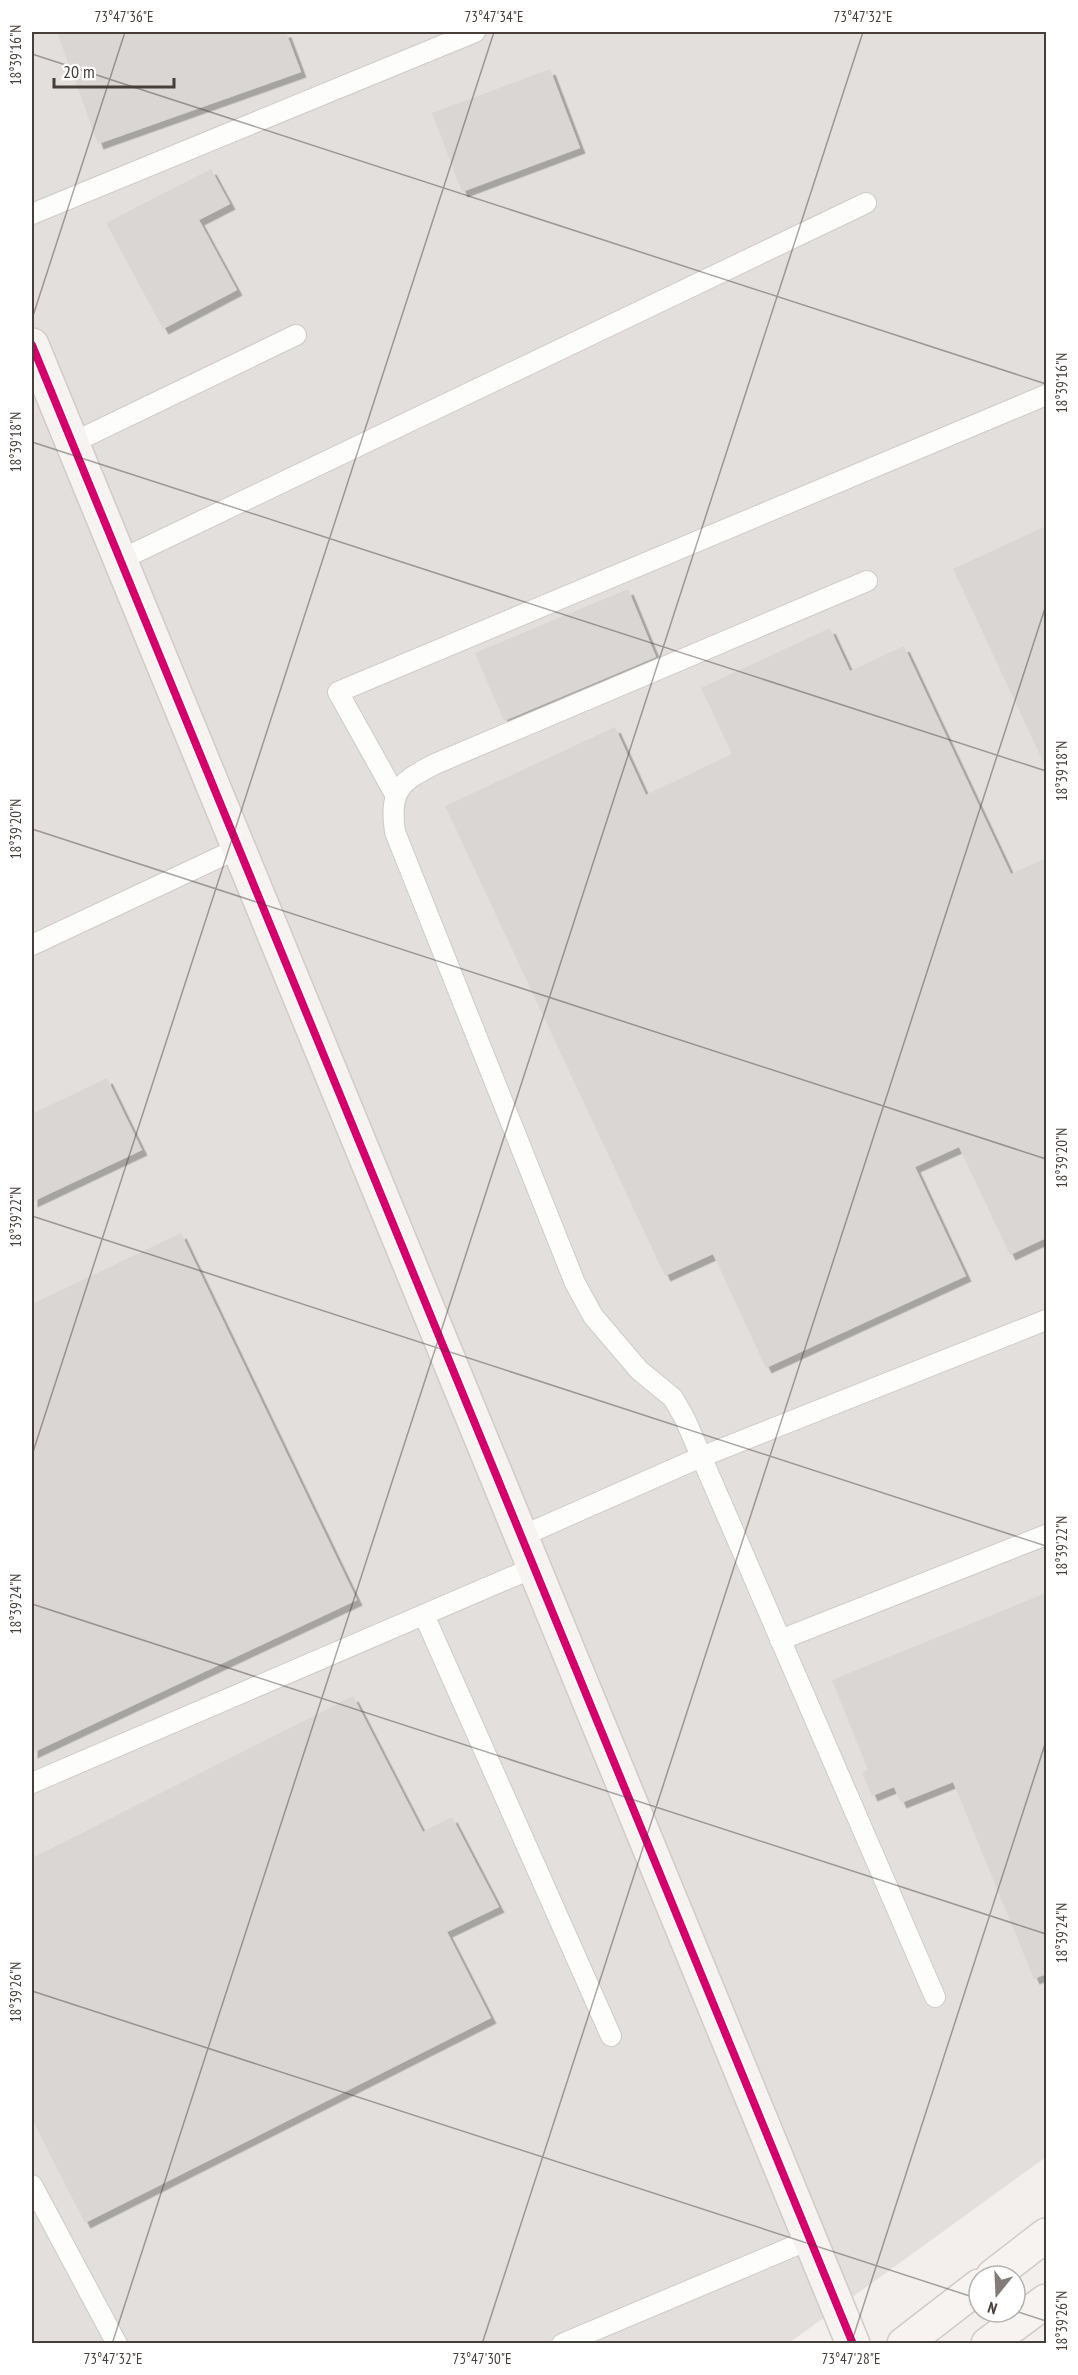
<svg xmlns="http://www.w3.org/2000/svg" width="1078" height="2375" viewBox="0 0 1078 2375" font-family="'PT Sans Narrow',sans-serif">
<defs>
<filter id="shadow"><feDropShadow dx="5.5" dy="5.5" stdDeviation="0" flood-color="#0004"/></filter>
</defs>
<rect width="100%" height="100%" fill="#f2efec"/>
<polygon fill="#e3dfdc" points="32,32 1046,32 1046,2157 789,2343 32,2344"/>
<g fill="#dad6d4" filter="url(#shadow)">
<polygon points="57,32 286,32 301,72 98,144"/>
<polygon points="550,69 580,148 462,192 432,113"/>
<polygon points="211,169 230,204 199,220 237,290 163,329 106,223"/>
<polygon points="1046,526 1046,768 953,569"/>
<polygon points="628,589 656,657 504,721 475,653"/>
<polygon points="830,628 850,671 904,646 1011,874 1046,858 1046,1238 1010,1255 959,1147 915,1167 966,1276 766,1368 713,1254 665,1276 445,806 615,727 646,795 732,754 701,688"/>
<polygon points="107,1078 142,1150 32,1202 32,1114"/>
<polygon points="181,1233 357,1600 32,1753 32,1304"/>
<polygon points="1046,1593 1046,1974 1034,1979 953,1782 901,1803 894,1787 872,1796 862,1773 868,1770 832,1680"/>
<polygon points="353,1696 423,1832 452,1817 499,1907 447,1932 491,2018 85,2223 32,2119 32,1858"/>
</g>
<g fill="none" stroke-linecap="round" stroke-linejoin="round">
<g stroke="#cecbc8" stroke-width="22">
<g id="lane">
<polyline points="32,214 475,32"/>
<polyline points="72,443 296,335"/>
<polyline points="120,560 866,203"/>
<path d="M867,581l-432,183c-35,18 -46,26 -40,68l180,451 18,33 46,54 34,28 12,21 250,578"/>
<polyline points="396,796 338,692 1046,395"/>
<polyline points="32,945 239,848"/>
<polyline points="522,1536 701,1457 1046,1320"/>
<polyline points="424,1615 611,2036"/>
<polyline points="780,1640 1046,1535"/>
<polyline points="32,1783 535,1567"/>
<polyline points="32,2185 117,2344"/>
<polyline points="562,2344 811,2239"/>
</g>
</g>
<g stroke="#d2cbc6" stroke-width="36">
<g id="secondary">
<polyline points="32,345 853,2344"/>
<polyline points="993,2276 1046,2235"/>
<polyline points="904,2344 979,2286"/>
<polyline points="988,2344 1046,2301"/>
</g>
</g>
<use href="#lane" stroke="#fdfdfc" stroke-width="20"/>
<use href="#secondary" stroke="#f6f3f0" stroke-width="33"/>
<g stroke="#fff" stroke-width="11">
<polyline id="cycleway" points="32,345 853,2344"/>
</g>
<use href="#cycleway" stroke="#d6006c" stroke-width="8"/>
</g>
<path fill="none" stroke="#473e39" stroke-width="1.5" stroke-opacity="0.45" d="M32,54l1014,330M32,319l93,-287M32,442l1014,329M32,829l1014,330M32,1216l1014,330M32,1455l462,-1423M32,1604l1014,330M32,1991l947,308M1015,2311l31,10M112,2344l751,-2312M482,2344l564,-1739M851,2344l195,-603"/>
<rect width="1078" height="2375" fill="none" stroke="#ffffff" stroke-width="66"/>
<g transform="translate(997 2294) rotate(198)"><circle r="28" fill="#ffffff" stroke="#b5b2b0" stroke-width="1.5"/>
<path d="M0-4.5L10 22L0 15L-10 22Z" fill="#837c78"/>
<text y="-9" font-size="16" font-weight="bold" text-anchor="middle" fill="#473e39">N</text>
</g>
<path d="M54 78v9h120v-9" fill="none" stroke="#473e39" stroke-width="3"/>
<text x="63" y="78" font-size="18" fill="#473e39" stroke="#ffffff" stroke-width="4.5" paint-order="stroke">20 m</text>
<rect x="33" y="33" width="1012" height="2309" fill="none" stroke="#473e39" stroke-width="2"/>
<g font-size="15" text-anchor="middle" fill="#473e39">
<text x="124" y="22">73°47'36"E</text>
<text x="494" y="22">73°47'34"E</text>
<text x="863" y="22">73°47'32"E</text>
<text transform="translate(16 55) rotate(-90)" y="5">18°39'16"N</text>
<text transform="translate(1062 383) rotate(-90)" y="5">18°39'16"N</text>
<text transform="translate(16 442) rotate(-90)" y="5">18°39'18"N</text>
<text transform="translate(1062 771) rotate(-90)" y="5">18°39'18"N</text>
<text transform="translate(16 829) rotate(-90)" y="5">18°39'20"N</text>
<text transform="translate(1062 1158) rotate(-90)" y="5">18°39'20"N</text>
<text transform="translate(16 1217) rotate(-90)" y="5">18°39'22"N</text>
<text transform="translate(1062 1546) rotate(-90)" y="5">18°39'22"N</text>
<text transform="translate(16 1604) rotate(-90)" y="5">18°39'24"N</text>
<text transform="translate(1062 1933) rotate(-90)" y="5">18°39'24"N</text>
<text transform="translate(16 1992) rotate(-90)" y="5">18°39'26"N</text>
<text transform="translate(1062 2321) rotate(-90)" y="5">18°39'26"N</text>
<text x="113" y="2364">73°47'32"E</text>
<text x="482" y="2364">73°47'30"E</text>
<text x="851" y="2364">73°47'28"E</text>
</g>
</svg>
